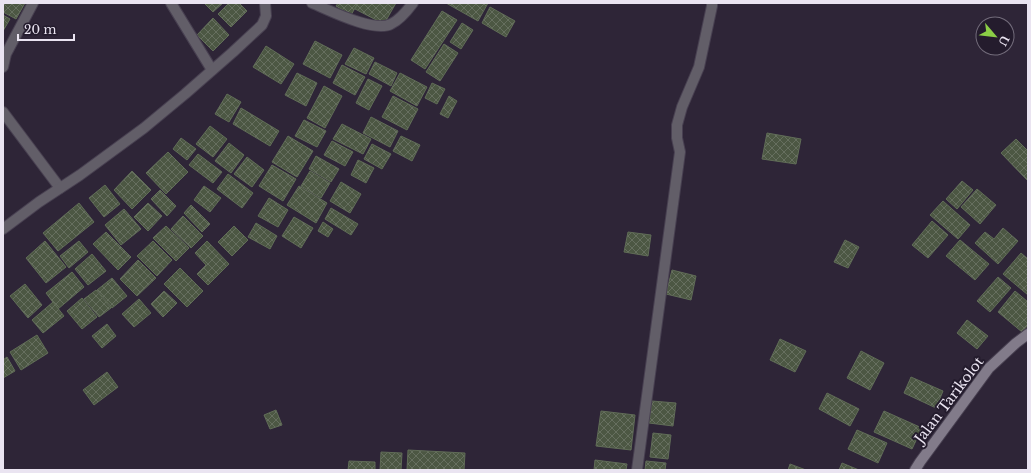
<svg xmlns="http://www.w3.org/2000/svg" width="1031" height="473" viewBox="0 0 1031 473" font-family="'Libre Baskerville',serif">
<defs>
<pattern id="building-cross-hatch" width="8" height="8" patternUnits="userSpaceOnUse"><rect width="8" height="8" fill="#4c5743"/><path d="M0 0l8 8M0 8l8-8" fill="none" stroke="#666f5f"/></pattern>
</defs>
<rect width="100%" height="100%" fill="#2e2537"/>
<g fill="url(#building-cross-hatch)" stroke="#606c57">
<polygon points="3,3 25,3 16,19 3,12"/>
<polygon points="204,3 223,3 213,12"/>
<polygon points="229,3 239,3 247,11 231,27 218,14"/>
<polygon points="338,3 358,3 351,15 336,6"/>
<polygon points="358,3 396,3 384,24 355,9"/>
<polygon points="446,3 488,3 478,21"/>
<polygon points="490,7 515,21 506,37 482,23"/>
<polygon points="442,11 457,20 425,69 411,60"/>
<polygon points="3,15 10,19 3,31"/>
<polygon points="213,18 229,35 213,51 197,35"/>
<polygon points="462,23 473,30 461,49 450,42"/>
<polygon points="315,41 342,55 330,78 303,64"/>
<polygon points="444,44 458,53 440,81 426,72"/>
<polygon points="266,46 294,64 281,84 253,67"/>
<polygon points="354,48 374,58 366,74 345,64"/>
<polygon points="375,62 397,73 391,86 369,74"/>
<polygon points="342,65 365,77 355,95 333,83"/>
<polygon points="297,73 317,83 306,106 285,95"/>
<polygon points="400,73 427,87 417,106 390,91"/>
<polygon points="368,79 382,86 369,110 356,103"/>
<polygon points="432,83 445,89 437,104 425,98"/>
<polygon points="324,86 342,96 325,128 307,118"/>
<polygon points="227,94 241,102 229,122 215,114"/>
<polygon points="393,96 418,109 407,130 382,117"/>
<polygon points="449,96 457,101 448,118 440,114"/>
<polygon points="241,108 279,131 270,146 233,124"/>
<polygon points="371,117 398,131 390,147 363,133"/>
<polygon points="304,120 326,131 317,147 295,136"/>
<polygon points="342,124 371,139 363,154 333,139"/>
<polygon points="210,126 227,139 213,157 196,144"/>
<polygon points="767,133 801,139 796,164 762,159"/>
<polygon points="288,136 313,151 297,177 272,162"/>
<polygon points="401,136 420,145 412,161 393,151"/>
<polygon points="181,138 196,149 187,160 173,149"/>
<polygon points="1016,139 1028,151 1028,179 1027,180 1001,153"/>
<polygon points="332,141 353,152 345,166 324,155"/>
<polygon points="229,143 244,155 231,173 215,161"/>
<polygon points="372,144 391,154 382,169 364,159"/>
<polygon points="168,152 188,172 166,194 146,173"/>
<polygon points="198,154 222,172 213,183 189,165"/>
<polygon points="316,156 339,169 331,182 309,169"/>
<polygon points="247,157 264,170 252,187 234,174"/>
<polygon points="358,160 374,168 366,183 351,175"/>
<polygon points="272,165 296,179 283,201 259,186"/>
<polygon points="132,171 151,190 132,209 114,190"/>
<polygon points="310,171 330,183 321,198 301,186"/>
<polygon points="228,174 253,193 242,208 217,189"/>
<polygon points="962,181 973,190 957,209 946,199"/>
<polygon points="341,182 361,194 350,213 330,201"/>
<polygon points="105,185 120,204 104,217 89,198"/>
<polygon points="204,186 221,198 210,212 194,200"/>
<polygon points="299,186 327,203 316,223 287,205"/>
<polygon points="977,189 996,205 980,224 961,207"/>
<polygon points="160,190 176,206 167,216 151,199"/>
<polygon points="269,198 288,210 278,227 258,216"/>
<polygon points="943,201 970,225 958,239 930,215"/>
<polygon points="79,203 94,222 58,251 43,233"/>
<polygon points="148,203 162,216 148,231 134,217"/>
<polygon points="191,205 210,224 202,232 184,213"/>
<polygon points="331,208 358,224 351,235 325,219"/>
<polygon points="124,209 141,229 121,245 105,225"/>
<polygon points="183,216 203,236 191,248 171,229"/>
<polygon points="294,217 313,228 301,248 282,236"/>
<polygon points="932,221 948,235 928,258 912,245"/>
<polygon points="323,222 333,229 328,237 318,231"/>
<polygon points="256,223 277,236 270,249 248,237"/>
<polygon points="166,226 189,248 176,261 153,238"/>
<polygon points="234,226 248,240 232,256 218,242"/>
<polygon points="1003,228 1018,241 998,264 975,243 985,232 994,239"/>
<polygon points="106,232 131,257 118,270 93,244"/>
<polygon points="628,232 651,235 648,256 624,252"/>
<polygon points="845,240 859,247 848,268 834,262"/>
<polygon points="960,240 989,264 975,280 946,256"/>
<polygon points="45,241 66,267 46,283 26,258"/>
<polygon points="79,241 88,252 69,268 60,256"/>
<polygon points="153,241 172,260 157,276 137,256"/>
<polygon points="207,241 229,264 208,285 197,274 206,265 195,253"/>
<polygon points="1021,253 1028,259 1028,295 1003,274"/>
<polygon points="92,254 106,271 88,285 75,269"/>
<polygon points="138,260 156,278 137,296 120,279"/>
<polygon points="180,268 203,291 187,307 164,284"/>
<polygon points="672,270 696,276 691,300 666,294"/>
<polygon points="72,272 84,287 58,309 46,293"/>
<polygon points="998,277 1011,288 990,312 977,301"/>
<polygon points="112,278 127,296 112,308 97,290"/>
<polygon points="25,284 42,305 28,318 10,296"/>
<polygon points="96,290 111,308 99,317 84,299"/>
<polygon points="164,291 177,303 163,317 151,304"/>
<polygon points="1015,291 1028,302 1028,325 1022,332 998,312"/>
<polygon points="82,298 97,317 82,329 67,311"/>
<polygon points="139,299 151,313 134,327 122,314"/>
<polygon points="53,302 64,316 43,333 32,320"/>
<polygon points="967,320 988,336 977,349 957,333"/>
<polygon points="107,324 116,336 102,348 92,336"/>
<polygon points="37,335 48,353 21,370 10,352"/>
<polygon points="780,339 806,351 795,372 770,360"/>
<polygon points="861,351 884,363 870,390 847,378"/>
<polygon points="7,357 15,371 3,378 3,360"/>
<polygon points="107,372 118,387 94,405 83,390"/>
<polygon points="911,377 943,391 936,408 904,393"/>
<polygon points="827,393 859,409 850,426 819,409"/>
<polygon points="652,401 676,403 673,426 649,423"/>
<polygon points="276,410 282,425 270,429 264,415"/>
<polygon points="601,411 635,415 631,450 596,446"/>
<polygon points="884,411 922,428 912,449 874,432"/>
<polygon points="857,430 887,443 878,463 848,449"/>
<polygon points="653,433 671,435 668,459 650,457"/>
<polygon points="408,450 465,453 464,470 407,470"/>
<polygon points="381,452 402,453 401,470 380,470"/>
<polygon points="595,460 627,464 626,470 594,470"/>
<polygon points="349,461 375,462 375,470 348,470"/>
<polygon points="646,461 666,463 665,470 645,470"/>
<polygon points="842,463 859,470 839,470"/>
<polygon points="790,464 806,470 788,470"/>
</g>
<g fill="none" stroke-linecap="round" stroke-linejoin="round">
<g stroke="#484051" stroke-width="12">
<g id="street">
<polyline points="171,3 212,70"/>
<path d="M312,3c17,7 62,30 79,21 9,-4 16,-13 22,-21"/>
<polyline points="3,67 6,54 33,3"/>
<polyline points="3,112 60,188"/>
<polyline points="3,229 39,202 80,175 144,128 185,94 233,52 262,25 266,16 265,3"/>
<polyline points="637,470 680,152 677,138 677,125 682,107 699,67 712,6 712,3"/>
</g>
</g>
<g stroke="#484051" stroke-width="12">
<polyline id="secondary" points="915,470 920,462 989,368 1016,343 1028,334"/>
</g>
<use href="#street" stroke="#625e68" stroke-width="10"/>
<use href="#secondary" stroke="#827b8a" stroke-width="10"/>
</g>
<g text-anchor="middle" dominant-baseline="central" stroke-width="4" stroke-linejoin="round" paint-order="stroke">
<g font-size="14" fill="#eae4f1" stroke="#241c2d">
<text transform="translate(949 400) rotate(-53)">Jalan Tarikolot</text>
</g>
</g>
<rect width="1031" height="473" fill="none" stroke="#eae4f1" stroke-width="8"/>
<g transform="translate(995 36) rotate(118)"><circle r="19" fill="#241c2d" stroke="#736c7b"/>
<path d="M0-3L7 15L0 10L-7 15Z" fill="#8bce46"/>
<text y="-6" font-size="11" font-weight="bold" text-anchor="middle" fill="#eae4f1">U</text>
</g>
<path d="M18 34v6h56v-6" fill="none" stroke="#eae4f1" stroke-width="2"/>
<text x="24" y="34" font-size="12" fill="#eae4f1" stroke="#241c2d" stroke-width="3" paint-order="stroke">20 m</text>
</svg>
